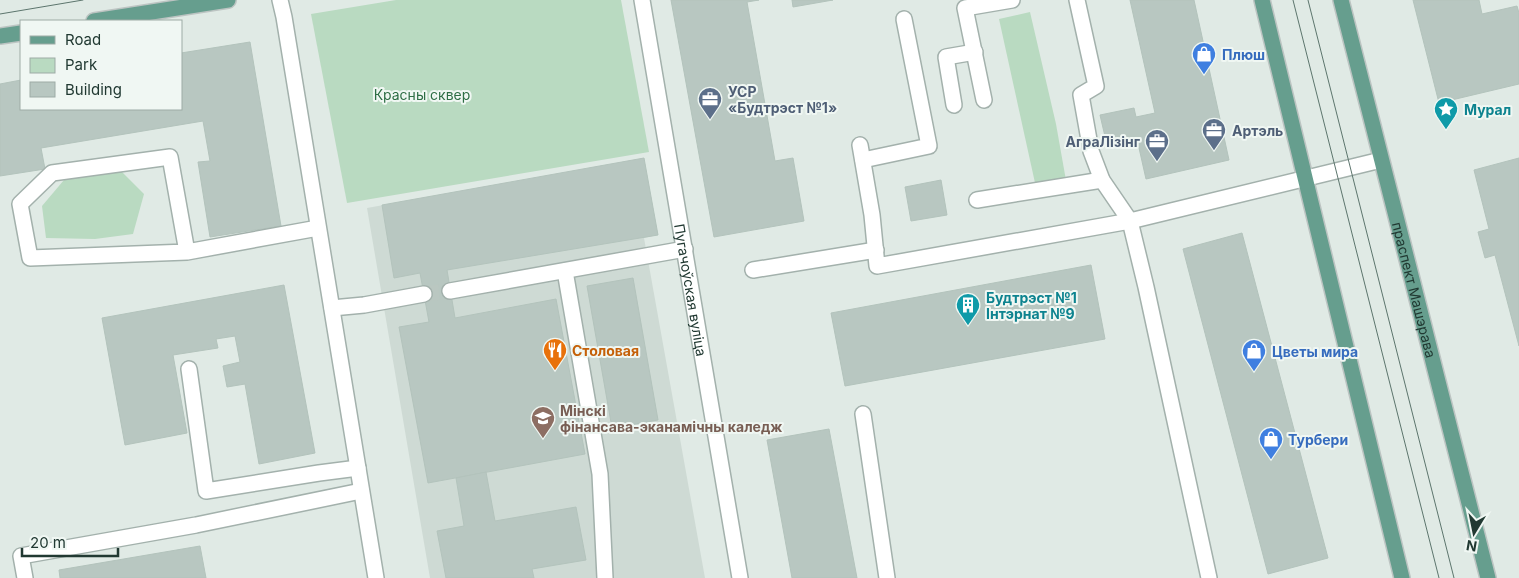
<svg xmlns="http://www.w3.org/2000/svg" width="1519" height="578" viewBox="0 0 1519 578" font-family="Inter,sans-serif">
<rect width="100%" height="100%" fill="#e0eae5"/>
<polygon fill="#cedad4" points="644,158 658,235 644,238 705,578 430,578 367,208"/>
<g fill="#b9dac1">
<polygon points="396,0 621,0 649,152 347,203 311,14"/>
<polygon points="1030,12 1056,124 1067,186 1037,192 999,19"/>
<polygon points="120,170 144,194 133,234 95,239 46,238 42,206 64,180"/>
</g>
<g fill="#b8c7c1" stroke="#b3c3bc">
<polygon points="671,0 759,0 747,2 775,161 793,158 804,221 714,237"/>
<polygon points="792,0 833,0 793,7"/>
<polygon points="1130,0 1194,0 1229,160 1146,179 1137,139 1107,145 1100,115 1134,108 1136,117 1155,113"/>
<polygon points="1413,0 1479,0 1482,14 1517,6 1519,13 1519,84 1439,103"/>
<polygon points="250,42 281,226 210,237 198,162 210,161 203,121 41,148 45,169 0,176 0,84 21,80 21,109 181,109 181,53"/>
<polygon points="644,158 658,235 447,270 455,318 556,299 585,454 428,483 399,327 429,322 420,273 394,278 382,205"/>
<polygon points="1519,158 1519,346 1495,255 1485,258 1478,232 1489,229 1474,170"/>
<polygon points="941,180 947,215 911,221 905,187"/>
<polygon points="1242,233 1328,558 1268,574 1183,249"/>
<polygon points="1091,265 1105,339 845,386 831,313"/>
<polygon points="633,278 658,420 612,428 587,286"/>
<polygon points="284,285 315,453 259,464 245,384 227,387 223,366 240,362 235,336 216,339 218,348 173,355 187,433 125,445 102,318"/>
<polygon points="829,429 857,578 792,578 767,440"/>
<polygon points="486,472 495,521 576,507 586,560 532,569 534,578 446,578 437,531 464,526 456,478"/>
<polygon points="200,546 206,578 60,578 59,570"/>
</g>
<g fill="none" stroke-linecap="round" stroke-linejoin="round">
<polyline stroke="#bac7c1" stroke-width="15" stroke-dasharray="15 8" stroke-linecap="butt" points="424,294 450,291"/>
<g stroke="#a3b1ac" stroke-width="18">
<g id="minor">
<polyline points="280,0 284,17 376,578"/>
<path id="s1" d="M642,0l98,578"/>
<polyline points="1077,0 1096,86 1081,95 1091,151 1102,180 1130,221 1146,287 1209,578"/>
<polyline points="984,100 965,8 1012,0"/>
<polyline points="954,105 946,57 975,52"/>
<polyline points="860,145 872,215 877,266 1130,221 1381,160"/>
<polyline points="863,160 929,146 904,19"/>
<polyline points="977,200 1102,180"/>
<polyline points="187,252 170,157 52,173 20,204 30,258 187,252 318,228"/>
<polyline points="753,270 876,250"/>
<polyline points="565,271 600,474 605,578"/>
<polyline points="450,291 685,249"/>
<polyline points="332,308 364,305 424,294"/>
<polyline points="189,369 206,491 319,473 358,468"/>
<polyline points="863,414 887,578"/>
<polyline points="25,578 21,556 196,525 361,491"/>
</g>
</g>
<g stroke="#bcc4c2" stroke-width="18">
<g id="major">
<polyline points="1262,0 1402,578"/>
<path id="s2" d="M1341,0l147,578"/>
<polyline points="94,21 228,0"/>
<polyline points="0,36 21,33"/>
</g>
</g>
<use href="#minor" stroke="#fff" stroke-width="15"/>
<use href="#major" stroke="#669e8e" stroke-width="15"/>
<g stroke="#5c756d" stroke-width="1">
<polyline points="1293,0 1439,578"/>
<polyline points="1308,0 1454,578"/>
<polyline points="0,14 83,0"/>
</g>
</g>
<defs>
<g id="shop-pin" transform="scale(1.25)"><path d="M0 17L-7.5 6A9.5 9.5 0 1 1 7.5 6Z" fill="#3f7fe0" stroke="#f0f7f3"/><path d="M-5-2.5h2.3a2.7 3.5 0 0 1 5.4 0H5L5.5 6h-11ZM-1.5-2.5h3a1.5 2.3 0 0 0-3 0Z" fill="#fff"/></g>
<g id="office-pin" transform="scale(1.25)"><path d="M0 17L-7.5 6A9.5 9.5 0 1 1 7.5 6Z" fill="#5c6f8a" stroke="#f0f7f3"/><path d="M-6-3h4V-5.5h4V-3h4V5H-6ZM-1-4.5V-3h2v-1.5ZM-6 0V1H6V0Z" fill="#fff"/></g>
<g id="sight-pin" transform="scale(1.25)"><path d="M0 17L-7.5 6A9.5 9.5 0 1 1 7.5 6Z" fill="#0f9aa8" stroke="#f0f7f3"/><path d="M0-6L1.8-2.2L6-1.7L2.9 1.2L3.7 5.4L0 3.3L-3.7 5.4L-2.9 1.2L-6-1.7L-1.8-2.2Z" fill="#fff"/></g>
<g id="building-pin" transform="scale(1.25)"><path d="M0 17L-7.5 6A9.5 9.5 0 1 1 7.5 6Z" fill="#0f9aa8" stroke="#f0f7f3"/><path d="M-4-6H4V6H1V3H-1V6H-4ZM-2.5-4.3h1.7v1.8h-1.7ZM.8-4.3h1.7v1.8H.8ZM-2.5-1h1.7V.8h-1.7ZM.8-1h1.7V.8H.8Z" fill="#fff"/></g>
<g id="restaurant-pin" transform="scale(1.25)"><path d="M0 17L-7.5 6A9.5 9.5 0 1 1 7.5 6Z" fill="#e8710a" stroke="#f0f7f3"/><path d="M-5-6h1v4h1v-4h1v4h1v-4h1v5L-1.5 .5V6h-2V.5L-5-1ZM5-6V6H3V1.5H1.5Q1.5-4 5-6Z" fill="#fff"/></g>
<g id="university-pin" transform="scale(1.25)"><path d="M0 17L-7.5 6A9.5 9.5 0 1 1 7.5 6Z" fill="#8d6e63" stroke="#f0f7f3"/><path d="M0-5L7-2L0 1L-7-2ZM-4 1L0 2.5L4 1V4Q0 6-4 4Z" fill="#fff"/></g>
</defs>
<g fill-rule="evenodd">
<use href="#shop-pin" x="1204" y="54"/>
<use href="#office-pin" x="710" y="99"/>
<use href="#sight-pin" x="1446" y="109"/>
<use href="#office-pin" x="1214" y="130"/>
<use href="#office-pin" x="1157" y="141"/>
<use href="#building-pin" x="968" y="305"/>
<use href="#restaurant-pin" x="555" y="350"/>
<use href="#shop-pin" x="1254" y="351"/>
<use href="#university-pin" x="543" y="418"/>
<use href="#shop-pin" x="1271" y="439"/>
</g>
<g text-anchor="middle" dominant-baseline="central" stroke-width="4" stroke-linejoin="round" paint-order="stroke">
<g font-size="14" font-weight="bold" fill="#366cbe" stroke="#f0f7f3" text-anchor="start">
<text x="1222" y="54">Плюш</text>
<text x="1272" y="351">Цветы мира</text>
<text x="1288" y="439">Турбери</text>
</g>
<g font-size="14" font-weight="bold" fill="#4e5e75" stroke="#f0f7f3" text-anchor="start">
<text x="728" y="91">УСР<tspan x="728" dy="16">«Будтрэст №1»</tspan></text>
<text x="1232" y="130">Артэль</text>
<text x="1140" y="141" text-anchor="end">АграЛізінг</text>
</g>
<g font-size="14" fill="#2e6e45" stroke="#f0f7f3">
<text x="422" y="94">Красны сквер</text>
</g>
<g font-size="14" font-weight="bold" fill="#0d838f" stroke="#f0f7f3" text-anchor="start">
<text x="1464" y="109">Мурал</text>
<text x="986" y="297">Будтрэст №1<tspan x="986" dy="16">Інтэрнат №9</tspan></text>
</g>
<g font-size="14" fill="#213932" stroke="#f0f7f3">
<text stroke="none"><textPath href="#s1" startOffset="294">Пугачоўская вуліца</textPath></text>
<text stroke="none"><textPath href="#s2" startOffset="299">праспект Машэрава</textPath></text>
</g>
<g font-size="14" font-weight="bold" fill="#c56008" stroke="#f0f7f3" text-anchor="start">
<text x="572" y="350">Столовая</text>
</g>
<g font-size="14" font-weight="bold" fill="#785e54" stroke="#f0f7f3" text-anchor="start">
<text x="560" y="410">Мінскі<tspan x="560" dy="16">фінансава-эканамічны каледж</tspan></text>
</g>
</g>
<rect x="20" y="20" width="162" height="90" fill="#f0f7f3" stroke="#9daba6"/>
<rect x="30" y="36" width="25" height="8" fill="#669e8e" stroke="#9daba6"/>
<text x="65" y="45" font-size="15" fill="#213932">Road</text>
<rect x="30" y="58" width="25" height="15" fill="#b9dac1" stroke="#9daba6"/>
<text x="65" y="70" font-size="15" fill="#213932">Park</text>
<rect x="30" y="82" width="25" height="15" fill="#b8c7c1" stroke="#9daba6"/>
<text x="65" y="95" font-size="15" fill="#213932">Building</text>
<g transform="translate(1474 533) rotate(190)" stroke="#f0f7f3" stroke-width="4" paint-order="stroke">
<path d="M0-4L9 19L0 12L-9 19Z" fill="#213932"/>
<text y="-8" font-size="14" font-weight="bold" text-anchor="middle" fill="#213932">N</text>
</g>
<path d="M22 548v8h96v-8" fill="none" stroke="#213932" stroke-width="2.5"/>
<text x="30" y="548" font-size="15" fill="#213932" stroke="#f0f7f3" stroke-width="4" paint-order="stroke">20 m</text>
</svg>
